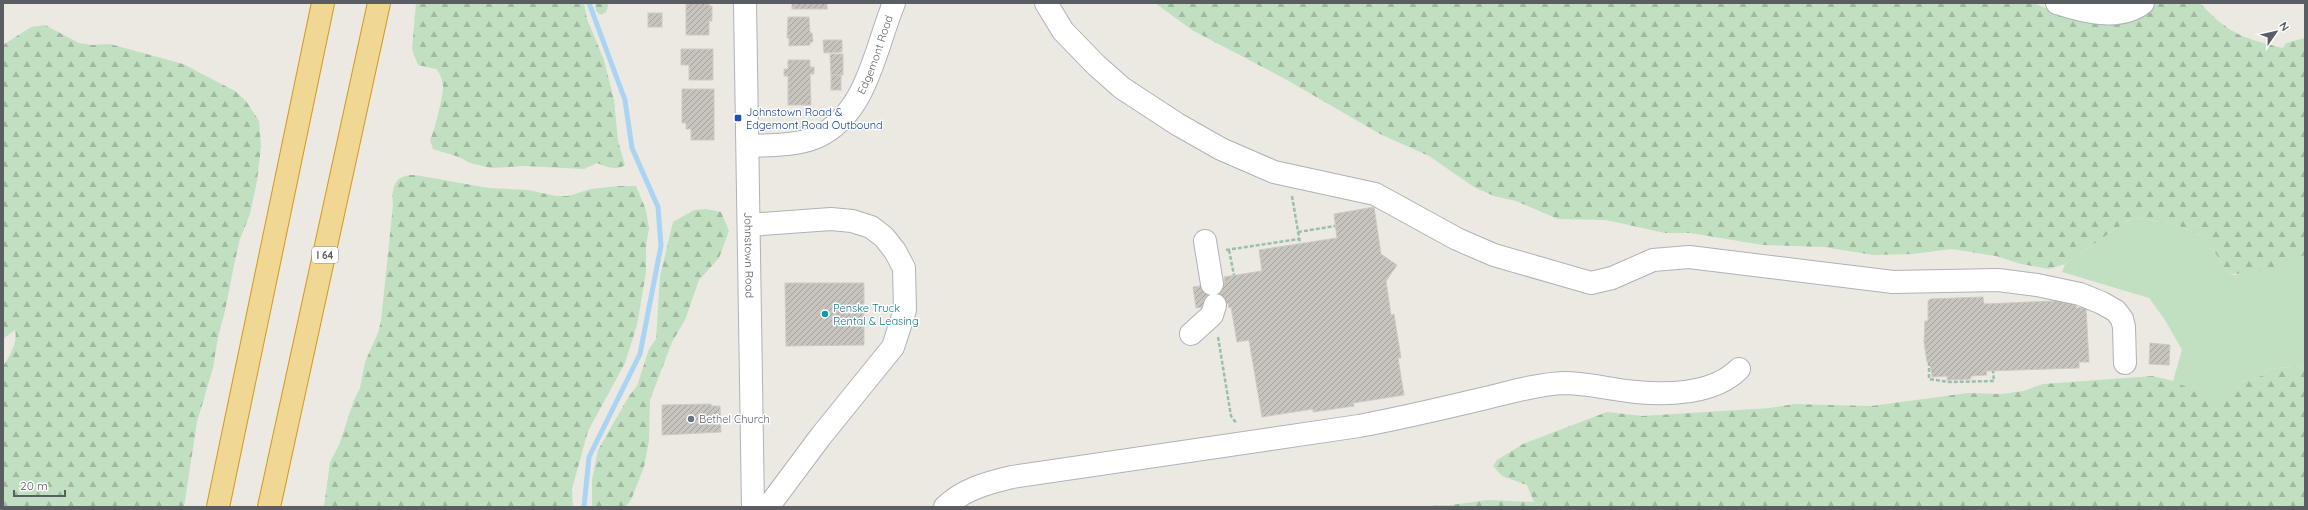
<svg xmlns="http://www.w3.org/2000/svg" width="2308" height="510" viewBox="0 0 2308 510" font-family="Quicksand,sans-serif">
<defs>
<pattern id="forest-firs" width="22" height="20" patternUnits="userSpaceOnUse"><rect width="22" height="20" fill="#c1e0c1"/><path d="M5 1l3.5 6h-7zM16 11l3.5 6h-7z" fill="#a0b9a0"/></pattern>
<pattern id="building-hatch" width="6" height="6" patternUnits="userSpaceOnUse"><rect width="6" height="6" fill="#c7c4be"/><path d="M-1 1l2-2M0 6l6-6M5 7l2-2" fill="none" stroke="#a5a29e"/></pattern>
</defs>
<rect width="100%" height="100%" fill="#ebe9e2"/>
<polygon fill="#c1e0c1" points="2139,218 2174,224 2205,237 2229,274 2235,275 2305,255 2305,366 2267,369 2262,376 2241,381 2222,400 2215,401 2173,381 2182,350 2165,320 2149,298 2062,272 2065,264 2127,221"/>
<g fill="url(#forest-firs)">
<path d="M416,3h168l3,16 17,41 10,40 4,41 7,24c-9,6 -19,2 -28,-2l-13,6 -59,-3 -34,2 -21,-5 -11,-6 -26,-8 -3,-9c4,-6 14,-47 13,-54 -1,-7 -3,-13 -7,-17l-18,-4 -6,-16z"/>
<polygon points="595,3 609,3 606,12 601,15 596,11"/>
<path d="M1155,3h878l45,18 13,2 61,-20h48c30,32 43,35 83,45l3,-5 19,-5v217l-48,18 -28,1 -24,-37 -31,-13 -35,-6 -12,3 -62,43 -16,5 -28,-5 -25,-8 -45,-7 -38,5 -40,1 -49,-8 -61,-2 -73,-12h-25l-59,-13 -48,-1 -42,-18 -22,-5 -20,-9 -45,-31 -49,-22 -93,-54 -95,-50z"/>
<path d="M45,25l34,18 13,2 18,-1 73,20 52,27 11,10 13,20 2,26 -4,34 -7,33 -10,25 -6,26 -9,46 -7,26 -5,31 -16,54 -13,85h-181v-141c7,-10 15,-24 12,-36l-12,9v-294l28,-18z"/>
<path d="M415,175l74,13 39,2 28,6h12l23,-7 27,-3h18l10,24 3,19 -3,16v27l-9,53 -12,38 -37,68 -16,58 1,18h-249l6,-45 9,-17 15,-45 6,-12 5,-26 13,-29 3,-12 12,-116c-2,-18 2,-31 22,-30z"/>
<polygon points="706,209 721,212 729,231 719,258 699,280 685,320 672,342 650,400 649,441 644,467 631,500 625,507 592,507 592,480 598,450 629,396 637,386 649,349 656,339 660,276 673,222 694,210"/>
<path d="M2305,366v141h-906l52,-2 37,-5 46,2 -7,-17 -25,-9 -9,-10 4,-6 26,-16 84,-32 35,4 128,-8 24,-4 77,2 97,-13 34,1 21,-3 20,-7 110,-8 20,5 43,19 6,-1c10,-19 20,-18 40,-23l5,-7z"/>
</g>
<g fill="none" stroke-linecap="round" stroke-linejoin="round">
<polyline stroke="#a9d4f4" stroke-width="5" points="584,507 589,457 640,354 661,246 658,207 632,148 625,100 589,3"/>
</g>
<g fill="url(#building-hatch)" stroke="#cfcbc1">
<polygon points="686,3 709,3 709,6 712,6 712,21 709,21 709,35 686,35"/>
<rect x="792" y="3" width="35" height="6"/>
<rect x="648" y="13" width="14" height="14"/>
<polygon points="788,17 809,17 810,33 812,33 813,42 810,42 810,45 789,46 789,38 787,38"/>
<polygon points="823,40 842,40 842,52 824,53"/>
<polygon points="681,49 713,49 713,80 689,80 689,65 681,65"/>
<polygon points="830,54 843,54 843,75 831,75"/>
<polygon points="788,60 810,60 810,67 814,67 814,74 810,74 811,105 788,105 788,76 784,76 784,69 788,69"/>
<rect x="831" y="75" width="10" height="15"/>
<polygon points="682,89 714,89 714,140 691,140 691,129 686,129 686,123 682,123"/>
<polygon points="1374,207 1381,254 1397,265 1386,281 1391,315 1394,314 1401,358 1398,358 1404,395 1353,403 1354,406 1313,412 1313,409 1262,417 1249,340 1237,342 1231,307 1229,308 1228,303 1196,308 1193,287 1225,282 1224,277 1262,271 1259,250 1337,238 1334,214"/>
<polygon points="785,283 864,283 864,345 786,346"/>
<polygon points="1983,297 1984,304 2076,300 2076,308 2086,307 2089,362 2079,362 2079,368 1986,371 1987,375 1971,376 1971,379 1947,380 1947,376 1932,377 1930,362 1927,362 1924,342 1925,321 1928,321 1928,301 1930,299"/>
<polygon points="2150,343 2170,345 2169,365 2149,364"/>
<polygon points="711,404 711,406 720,406 721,432 662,435 662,405"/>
</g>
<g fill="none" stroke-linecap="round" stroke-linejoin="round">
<g stroke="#afb2b6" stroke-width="24">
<g id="minor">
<path id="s1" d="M745,3l8,504"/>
<polyline points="1046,3 1063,31 1096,65 1122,88 1177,124 1221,149 1274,172 1375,194 1457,239 1494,255 1591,283 1612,278 1653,260 1689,257 1893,282 1998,280 2037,285 2080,294 2102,303 2116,311 2122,319 2124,327 2125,363"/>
<path d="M2057,3c25,8 62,19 86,0"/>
<path id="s2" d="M748,146c22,-1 48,0 69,-9 50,-23 58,-88 77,-134"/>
<polyline points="749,225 831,219 852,221 871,227 884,237 895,251 904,268 905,310 893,347 821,436 768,507"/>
<polyline points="1205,241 1212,284"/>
<polyline points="1191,334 1212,315 1215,305"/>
<path d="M945,507c19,-18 42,-24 67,-30l347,-51c43,-8 85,-18 127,-28 25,-6 52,-14 78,-15 24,0 48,7 72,9 33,3 78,2 103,-23"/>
</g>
</g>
<g stroke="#d3981a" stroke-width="24">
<g id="highway">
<polyline points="218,507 323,3"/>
<polyline points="269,507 379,3"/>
</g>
</g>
<g stroke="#9bc0a6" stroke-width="2.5" stroke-dasharray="4 2" stroke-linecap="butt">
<polyline points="1292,196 1300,243"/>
<polyline points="1298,232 1335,226"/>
<polyline points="1226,250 1299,239"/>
<polyline points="1229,250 1234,275"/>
<polyline points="1218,337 1231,416 1237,424"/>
<polyline points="1929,362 1929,379 1949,382 1994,381 1993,371"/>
</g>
<use href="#minor" stroke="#fff" stroke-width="22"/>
<use href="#highway" stroke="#f0d894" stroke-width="22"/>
</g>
<rect fill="#1a4fb4" stroke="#fff" stroke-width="1.5" x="734" y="114" width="8" height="8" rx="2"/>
<circle fill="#0f9aa8" stroke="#fff" stroke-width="1.5" cx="825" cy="314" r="4"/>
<circle fill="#6b7280" stroke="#fff" stroke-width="1.5" cx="691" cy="419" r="4"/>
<g text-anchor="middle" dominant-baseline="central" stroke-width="3" stroke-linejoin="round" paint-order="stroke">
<rect fill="#fff" stroke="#8c8e90" stroke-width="1" x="312" y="247" width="26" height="16" rx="3"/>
<g font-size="10" font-weight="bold" fill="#5a5d61">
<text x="325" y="255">I 64</text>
</g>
<g font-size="11" fill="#5a5d61" stroke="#fff">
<text stroke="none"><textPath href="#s2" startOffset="174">Edgemont Road</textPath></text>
<text stroke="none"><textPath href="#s1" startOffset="252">Johnstown Road</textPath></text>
</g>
<g font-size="11" fill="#164399" stroke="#fff" text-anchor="start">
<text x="746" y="112">Johnstown Road &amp;<tspan x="746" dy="13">Edgemont Road Outbound</tspan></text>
</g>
<g font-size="11" fill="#0d838f" stroke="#fff" text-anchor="start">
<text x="833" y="308">Penske Truck<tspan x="833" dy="13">Rental &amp; Leasing</tspan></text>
</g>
<g font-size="11" fill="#5b616d" stroke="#fff" text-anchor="start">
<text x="699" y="419">Bethel Church</text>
</g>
</g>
<rect width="2308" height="510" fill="none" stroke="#5a5d61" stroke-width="8"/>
<g transform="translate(2276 32) rotate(56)" stroke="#ffffff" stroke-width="3" paint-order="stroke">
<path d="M0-3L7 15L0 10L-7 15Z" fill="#5a5d61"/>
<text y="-6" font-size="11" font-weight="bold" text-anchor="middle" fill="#5a5d61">N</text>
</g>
<path d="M14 490v6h51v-6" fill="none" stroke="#5a5d61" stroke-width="2"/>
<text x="20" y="490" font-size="12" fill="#5a5d61" stroke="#ffffff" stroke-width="3" paint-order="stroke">20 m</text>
</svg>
